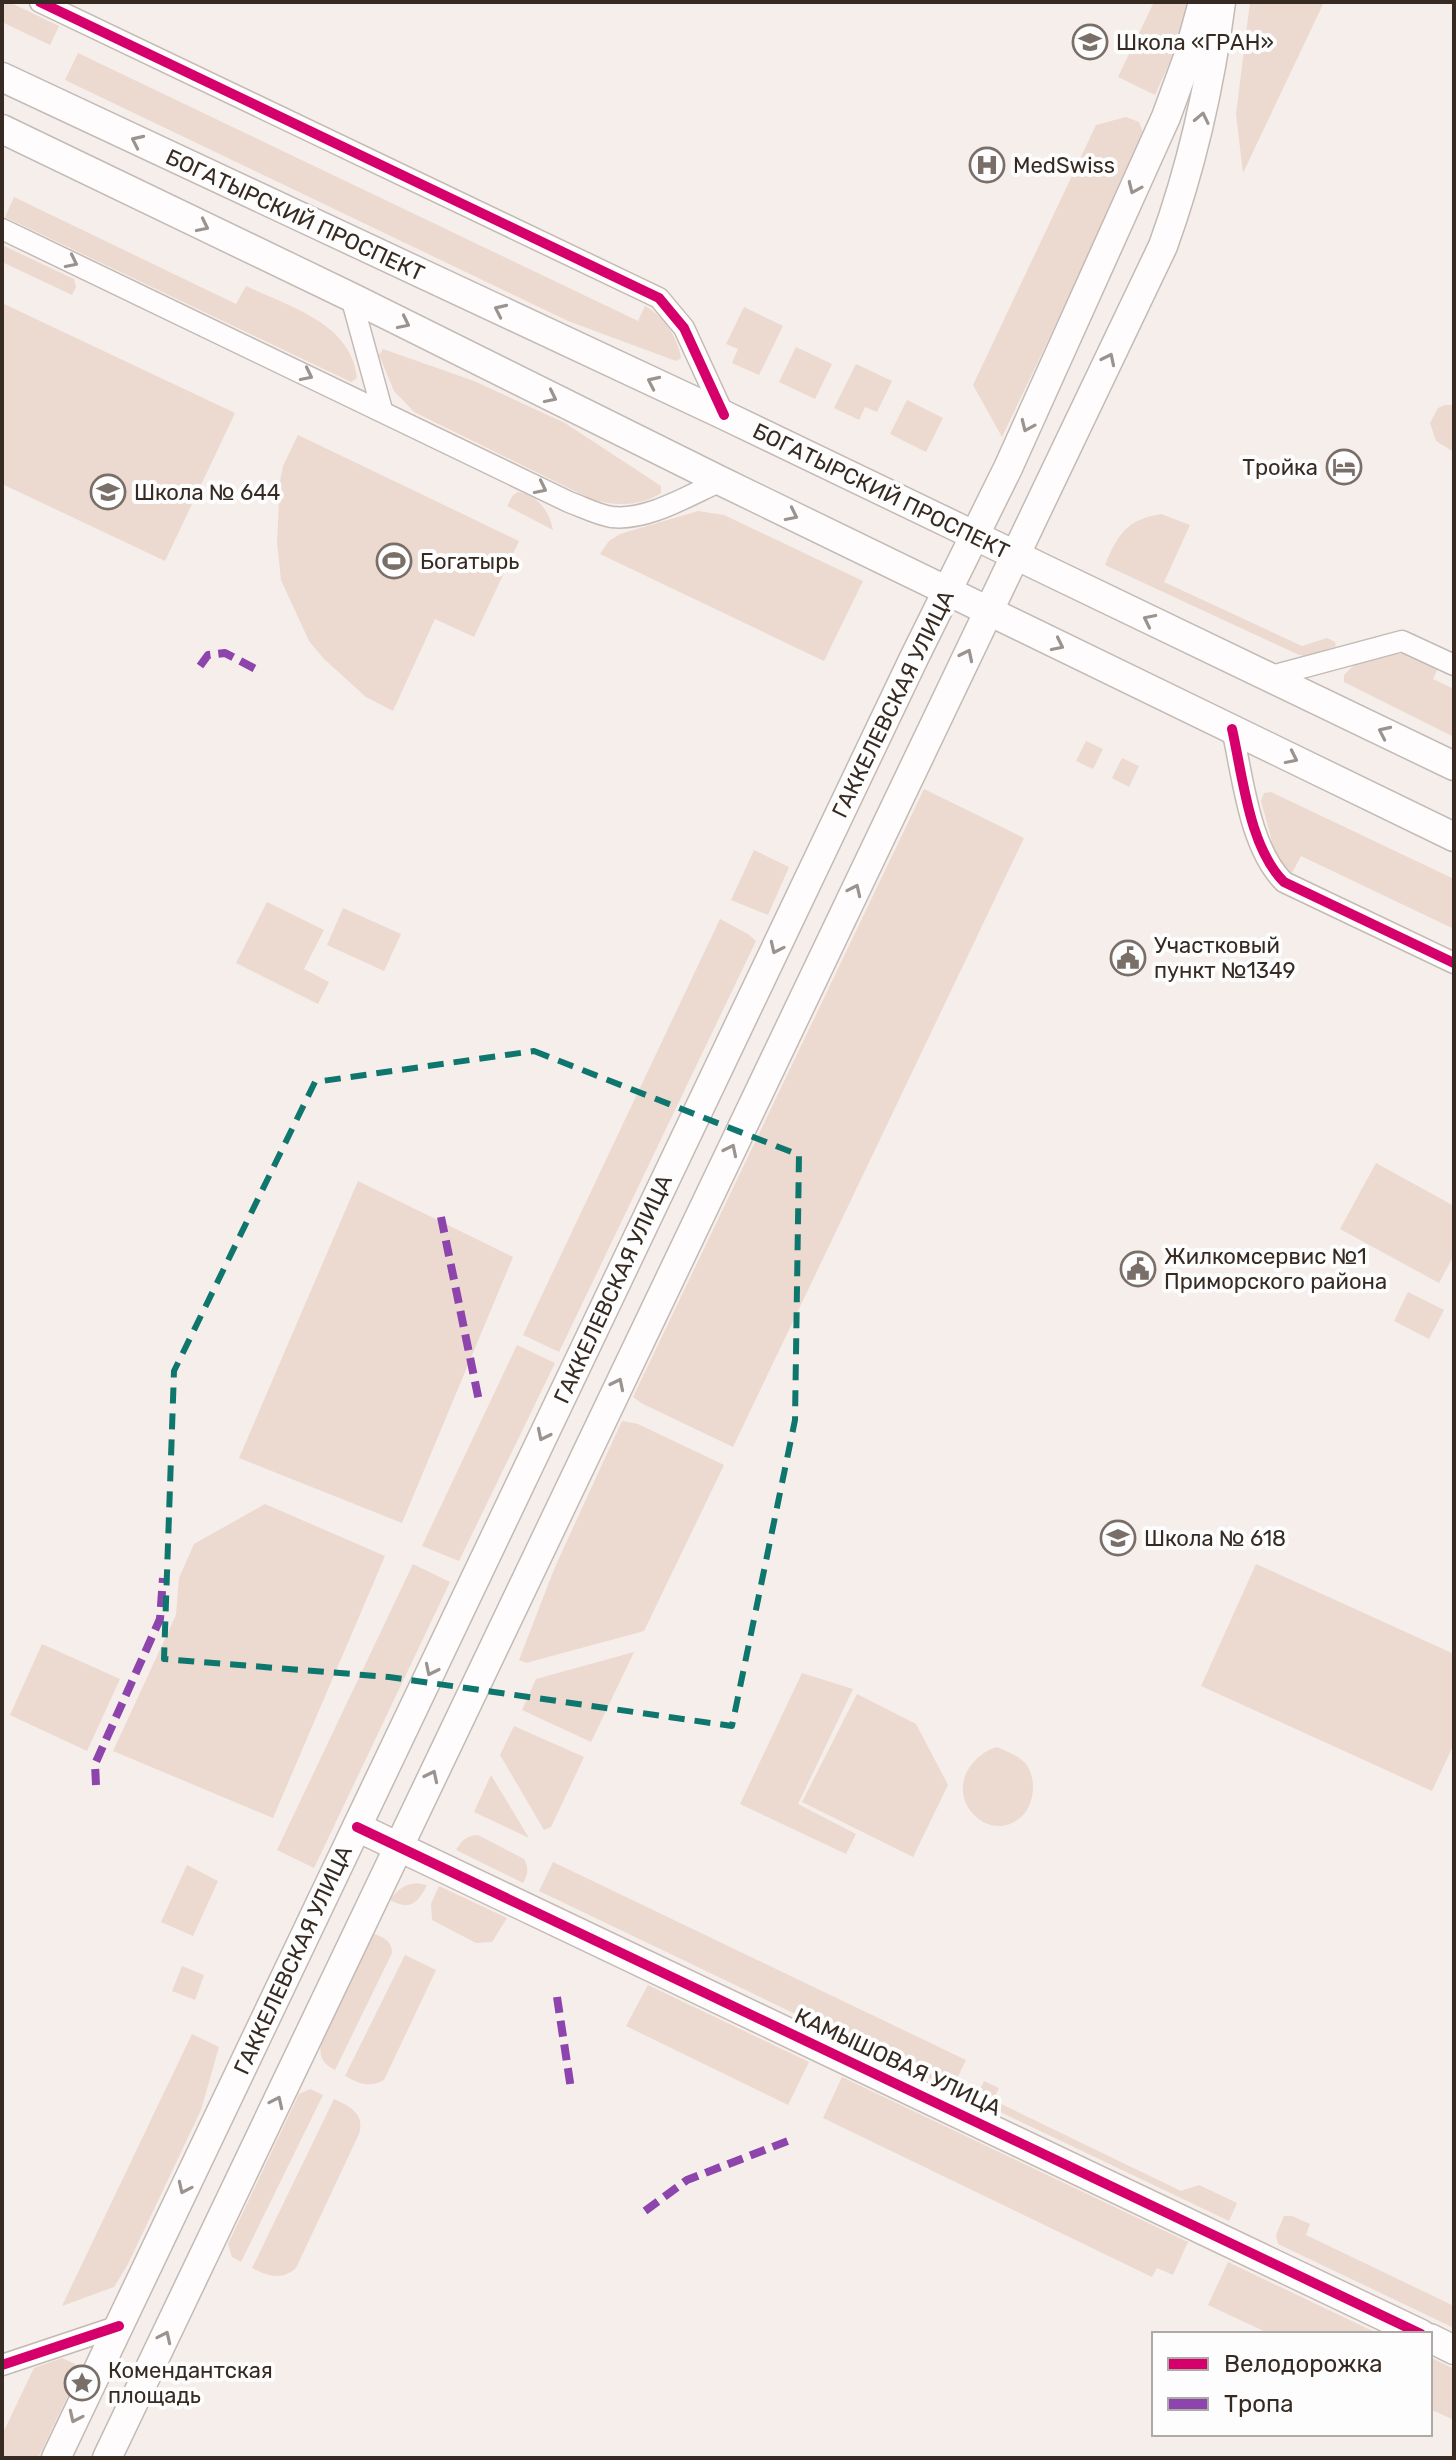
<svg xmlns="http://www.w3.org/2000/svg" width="1456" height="2460" viewBox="0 0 1456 2460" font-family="Rubik,sans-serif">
<rect width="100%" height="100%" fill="#f6eeea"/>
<g fill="#ecdad0">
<polygon points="2,2 9,2 59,26 50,45 2,22"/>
<polygon points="1154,2 1193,2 1192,12 1155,95 1118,77"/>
<polygon points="1250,2 1324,2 1243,173 1236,114"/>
<path d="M78,53l560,268 7,-15c19,10 33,32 36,52l-5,3 -108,-40 -503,-241z"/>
<polygon points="1126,117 1139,122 1145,137 1002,437 973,385 1096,125"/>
<path d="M14,197l222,107 10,-18c42,20 106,37 111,92l-6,4 -346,-165z"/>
<polygon points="2,245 74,279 76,287 72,295 2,262"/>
<polygon points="2,303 235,413 165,561 2,484"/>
<polygon points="744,307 783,326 759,375 732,363 738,349 726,344"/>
<polygon points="796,347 832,364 815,399 779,382"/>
<path d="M383,349l91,32 91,42 96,63v7c-21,14 -47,13 -70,6l-177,-87 -20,-21 -15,-36z"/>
<polygon points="856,364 892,381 877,412 865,407 859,420 834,408"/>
<polygon points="907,400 943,418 926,452 890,434"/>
<polygon points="1445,405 1454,405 1454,452 1436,441 1430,423 1438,408"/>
<polygon points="298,435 519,541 474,637 435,619 393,711 366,697 324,659 309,641 281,580 277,542 280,481 283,466"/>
<path d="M518,492c20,4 31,18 35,38l-46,-24 6,-11z"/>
<polygon points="698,511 724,515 863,581 824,661 600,554 609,541 620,534"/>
<path d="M1161,514l29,11 -26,57 138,64 25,-8 8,4 1,4 -29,11 -10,-3 -192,-89c13,-32 22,-45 56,-51z"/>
<polygon points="1395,654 1410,654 1439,666 1433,679 1454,689 1454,737 1344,682 1344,675 1354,665"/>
<polygon points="1086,741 1103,749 1093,769 1076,761"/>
<polygon points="1122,758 1139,766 1129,787 1112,778"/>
<polygon points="924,789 1024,838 733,1447 643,1404 633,1397"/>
<polygon points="1271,792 1454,879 1454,929 1301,856 1292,873 1277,860 1261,801 1264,793"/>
<polygon points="754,850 789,867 768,915 731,900"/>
<polygon points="267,902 324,930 304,969 329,982 318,1004 236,963"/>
<polygon points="343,908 401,934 384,971 327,945"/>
<polygon points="720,919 748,934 756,941 559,1352 523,1335"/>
<polygon points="1376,1163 1454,1206 1454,1255 1439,1283 1340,1229"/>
<polygon points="358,1181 513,1257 402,1523 239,1458"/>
<polygon points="1408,1292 1444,1310 1429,1339 1394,1321"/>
<polygon points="517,1345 555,1363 459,1561 422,1546"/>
<polygon points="622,1421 638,1424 724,1465 644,1631 526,1663 519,1660 555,1567"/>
<polygon points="265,1504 385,1556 273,1818 113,1751 176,1615 179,1578 194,1544"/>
<polygon points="413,1564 450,1582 314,1868 277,1850"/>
<polygon points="1256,1564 1454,1654 1454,1744 1432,1791 1201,1686"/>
<polygon points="42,1644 120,1679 87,1751 10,1715"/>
<polygon points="634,1652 591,1742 522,1710 536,1679"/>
<polygon points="802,1673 853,1689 798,1804 856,1834 846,1854 740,1804"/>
<polygon points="857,1694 916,1724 948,1785 913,1857 802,1802"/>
<polygon points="514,1726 584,1757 551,1827 544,1830 500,1755"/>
<path d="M997,1747c9,4 20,8 27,15 13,13 11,39 0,52 -25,28 -63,2 -61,-27 0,-18 18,-36 34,-40z"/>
<polygon points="491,1775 529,1838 474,1812"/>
<path d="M478,1835l46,24c5,9 4,15 -1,24l-67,-33c6,-10 10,-14 22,-15z"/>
<polygon points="553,1862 966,2060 952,2089 539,1891"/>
<polygon points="187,1865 218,1881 193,1936 161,1922"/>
<path d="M416,1883l11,2c-9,18 -17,26 -37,15 7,-10 13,-15 26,-17z"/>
<polygon points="439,1886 507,1918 492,1942 476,1943 432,1920 431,1904"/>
<path d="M373,1933c10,5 19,7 19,20l-57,117c-13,-7 -16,-13 -14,-28z"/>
<path d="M405,1955l31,15 -52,110c-15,8 -24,4 -39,-4z"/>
<polygon points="182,1966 204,1975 195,2000 172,1991"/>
<polygon points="648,1985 809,2062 788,2105 626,2026"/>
<polygon points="192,2034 219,2047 201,2110 128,2264 114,2287 62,2306"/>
<polygon points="842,2077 1188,2242 1173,2275 1157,2268 1152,2277 823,2118"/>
<polygon points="984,2081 999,2088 993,2100 1181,2191 1199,2185 1237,2203 1229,2221 975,2100"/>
<polygon points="310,2089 323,2095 241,2262 232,2257 228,2244 299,2094"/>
<path d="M334,2099c17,8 31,15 25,35l-63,134c-15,13 -28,8 -44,0z"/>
<polygon points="1284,2216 1292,2216 1310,2224 1306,2235 1454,2306 1454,2328 1278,2244 1276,2235"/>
<polygon points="1228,2262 1379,2334 1270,2334 1208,2305"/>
<polygon points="1430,2357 1454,2369 1454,2420 1430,2409"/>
<polygon points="62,2358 75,2364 77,2377 38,2458 2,2458 2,2435 34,2368"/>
</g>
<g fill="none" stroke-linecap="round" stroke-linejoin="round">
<g stroke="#c4bab5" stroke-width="23">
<g id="street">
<polyline points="40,2 659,298 684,328 724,415"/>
<path d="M2,229l567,273c14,5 29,13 43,15 36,4 77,-22 109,-36"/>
<polyline points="351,297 382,410"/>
<polyline points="1268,677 1402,641 1454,665"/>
<path d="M1232,729c11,48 17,118 52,153l170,81"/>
<polyline points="2,2365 119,2326"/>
</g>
</g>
<g stroke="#c4bab5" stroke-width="31">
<g id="secondary">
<polyline points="2,77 724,415 1454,766"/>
<polyline points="2,129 351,297 721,481 1454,837"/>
<polyline points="357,1827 1421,2334"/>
<polyline points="1430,2338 1454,2350"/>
<polyline points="56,2458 914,658 1008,468 1166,117 1188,57 1203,2"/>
<path d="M107,2458l1056,-2212c29,-80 47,-160 58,-244"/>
</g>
</g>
<use href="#street" stroke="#fefcfc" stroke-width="20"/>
<use href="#secondary" stroke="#fefcfc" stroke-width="28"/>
<g stroke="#8e44ad" stroke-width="8" stroke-dasharray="16 8" stroke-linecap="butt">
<polyline points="200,666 208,655 225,653 261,672"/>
<polyline points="441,1217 479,1401"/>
<polyline points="96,1785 95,1764 160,1619 163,1578"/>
<polyline points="557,1997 571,2089"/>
<polyline points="645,2211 687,2180 793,2139"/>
</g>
<g stroke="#fdfdfd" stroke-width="15">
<g id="cycleway">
<polyline points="40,2 659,298 684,328 724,415"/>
<path d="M1232,729c11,48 17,118 52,153l170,81"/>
<polyline points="357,1827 1421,2334"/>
<polyline points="2,2365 119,2326"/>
</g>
</g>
<use href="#cycleway" stroke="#d6006c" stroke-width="10"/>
</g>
<defs><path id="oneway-chevron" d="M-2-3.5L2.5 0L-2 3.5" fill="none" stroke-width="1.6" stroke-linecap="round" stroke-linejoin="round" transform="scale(2)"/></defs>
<g stroke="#9a938f">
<use href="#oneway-chevron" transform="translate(1202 118) rotate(-78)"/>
<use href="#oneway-chevron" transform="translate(137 141) rotate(-155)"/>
<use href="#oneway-chevron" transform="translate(1134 188) rotate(114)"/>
<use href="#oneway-chevron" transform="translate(203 226) rotate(26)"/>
<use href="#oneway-chevron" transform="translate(72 262) rotate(26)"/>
<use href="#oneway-chevron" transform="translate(500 310) rotate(-155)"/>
<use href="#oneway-chevron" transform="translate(404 323) rotate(26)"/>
<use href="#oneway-chevron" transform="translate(1109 359) rotate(-64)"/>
<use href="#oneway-chevron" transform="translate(307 375) rotate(26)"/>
<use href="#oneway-chevron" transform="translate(653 382) rotate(-155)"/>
<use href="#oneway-chevron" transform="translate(551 397) rotate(26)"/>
<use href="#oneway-chevron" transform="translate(1027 426) rotate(114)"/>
<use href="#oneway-chevron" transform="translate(541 488) rotate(26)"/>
<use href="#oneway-chevron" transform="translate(792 515) rotate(26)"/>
<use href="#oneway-chevron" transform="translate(1149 620) rotate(-154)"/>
<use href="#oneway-chevron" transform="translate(1058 645) rotate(26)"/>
<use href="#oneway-chevron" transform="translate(967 655) rotate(-64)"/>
<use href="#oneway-chevron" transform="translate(1384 732) rotate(-155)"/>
<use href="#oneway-chevron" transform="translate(1292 758) rotate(26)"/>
<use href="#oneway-chevron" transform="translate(855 890) rotate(-65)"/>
<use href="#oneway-chevron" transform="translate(776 948) rotate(115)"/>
<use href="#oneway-chevron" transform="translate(731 1150) rotate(-64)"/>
<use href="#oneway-chevron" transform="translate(618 1384) rotate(-64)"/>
<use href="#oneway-chevron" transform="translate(543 1435) rotate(116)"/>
<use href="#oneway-chevron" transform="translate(431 1670) rotate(116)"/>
<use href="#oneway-chevron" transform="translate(432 1776) rotate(-64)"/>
<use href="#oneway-chevron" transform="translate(277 2102) rotate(-65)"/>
<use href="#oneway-chevron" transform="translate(184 2188) rotate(115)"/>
<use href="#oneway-chevron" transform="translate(165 2337) rotate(-65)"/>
<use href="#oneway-chevron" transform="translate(75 2417) rotate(115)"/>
</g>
<path fill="none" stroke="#0f766e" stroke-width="6" stroke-dasharray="16 10" stroke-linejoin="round" d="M534,1051l265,104 -4,265 -63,306 -343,-49 -225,-18 10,-288 141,-289z"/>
<defs>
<g id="school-ring" transform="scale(1.8)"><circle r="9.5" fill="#fdfdfd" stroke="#796f68" stroke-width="1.5"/><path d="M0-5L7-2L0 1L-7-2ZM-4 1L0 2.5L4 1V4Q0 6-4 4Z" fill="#796f68"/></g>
<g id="hospital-ring" transform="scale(1.8)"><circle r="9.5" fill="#fdfdfd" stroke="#796f68" stroke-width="1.5"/><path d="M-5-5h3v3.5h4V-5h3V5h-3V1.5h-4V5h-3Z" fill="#796f68"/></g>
<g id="hotel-ring" transform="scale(1.8)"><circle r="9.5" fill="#fdfdfd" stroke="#796f68" stroke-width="1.5"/><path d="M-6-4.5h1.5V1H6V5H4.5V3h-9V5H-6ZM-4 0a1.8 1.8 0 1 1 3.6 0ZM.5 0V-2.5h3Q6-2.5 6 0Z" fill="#796f68"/></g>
<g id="stadium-ring" transform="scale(1.8)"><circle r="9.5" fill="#fdfdfd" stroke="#796f68" stroke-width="1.5"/><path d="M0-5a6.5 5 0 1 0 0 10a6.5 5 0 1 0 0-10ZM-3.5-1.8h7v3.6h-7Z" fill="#796f68"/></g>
<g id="civic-ring" transform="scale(1.8)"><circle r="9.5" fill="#fdfdfd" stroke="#796f68" stroke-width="1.5"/><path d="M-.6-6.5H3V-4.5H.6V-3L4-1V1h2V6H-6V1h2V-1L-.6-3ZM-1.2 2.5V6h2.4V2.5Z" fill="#796f68"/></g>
<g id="sight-ring" transform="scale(1.8)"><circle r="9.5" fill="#fdfdfd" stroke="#796f68" stroke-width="1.5"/><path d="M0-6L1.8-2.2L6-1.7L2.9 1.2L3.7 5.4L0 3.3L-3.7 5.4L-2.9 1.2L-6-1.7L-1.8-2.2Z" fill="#796f68"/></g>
</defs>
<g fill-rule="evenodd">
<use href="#school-ring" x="1090" y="42"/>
<use href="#hospital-ring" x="987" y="165"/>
<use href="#hotel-ring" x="1344" y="467"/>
<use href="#school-ring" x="108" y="492"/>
<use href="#stadium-ring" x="394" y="561"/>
<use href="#civic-ring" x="1128" y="958"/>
<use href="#civic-ring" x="1138" y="1269"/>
<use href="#school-ring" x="1118" y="1538"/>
<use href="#sight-ring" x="82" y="2383"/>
</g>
<g text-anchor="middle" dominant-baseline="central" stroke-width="8" stroke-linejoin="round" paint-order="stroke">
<g font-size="22" fill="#362a22" stroke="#fdfdfd" text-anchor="start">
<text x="1116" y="42">Школа «ГРАН»</text>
<text x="1013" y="165">MedSwiss</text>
<text x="1318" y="467" text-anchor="end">Тройка</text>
<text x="134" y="492">Школа № 644</text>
<text x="420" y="561">Богатырь</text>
<text x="1154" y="945">Участковый<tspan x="1154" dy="25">пункт №1349</tspan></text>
<text x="1164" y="1256">Жилкомсервис №1<tspan x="1164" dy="25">Приморского района</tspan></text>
<text x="1144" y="1538">Школа № 618</text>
<text x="108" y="2370">Комендантская<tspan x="108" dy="25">площадь</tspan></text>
</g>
<g font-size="22" fill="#362a22" stroke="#fdfdfd">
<text transform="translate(295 215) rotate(25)">БОГАТЫРСКИЙ ПРОСПЕКТ</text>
<text transform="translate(881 491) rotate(26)">БОГАТЫРСКИЙ ПРОСПЕКТ</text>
<text transform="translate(893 704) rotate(-64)">ГАККЕЛЕВСКАЯ УЛИЦА</text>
<text transform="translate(613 1289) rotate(-65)">ГАККЕЛЕВСКАЯ УЛИЦА</text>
<text transform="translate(293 1960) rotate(-65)">ГАККЕЛЕВСКАЯ УЛИЦА</text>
<text transform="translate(898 2062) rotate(25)">КАМЫШОВАЯ УЛИЦА</text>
</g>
</g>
<rect width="1456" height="2460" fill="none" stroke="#362a22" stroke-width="8"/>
<rect x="1152" y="2332" width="280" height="104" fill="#fdfdfd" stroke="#ada9a5" stroke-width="2"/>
<rect x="1168" y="2358" width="40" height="12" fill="#d6006c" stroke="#ada9a5" stroke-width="2"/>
<text x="1224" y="2372" font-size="24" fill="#362a22">Велодорожка</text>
<rect x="1168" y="2398" width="40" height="12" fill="#8e44ad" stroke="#ada9a5" stroke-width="2"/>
<text x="1224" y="2412" font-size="24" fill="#362a22">Тропа</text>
</svg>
